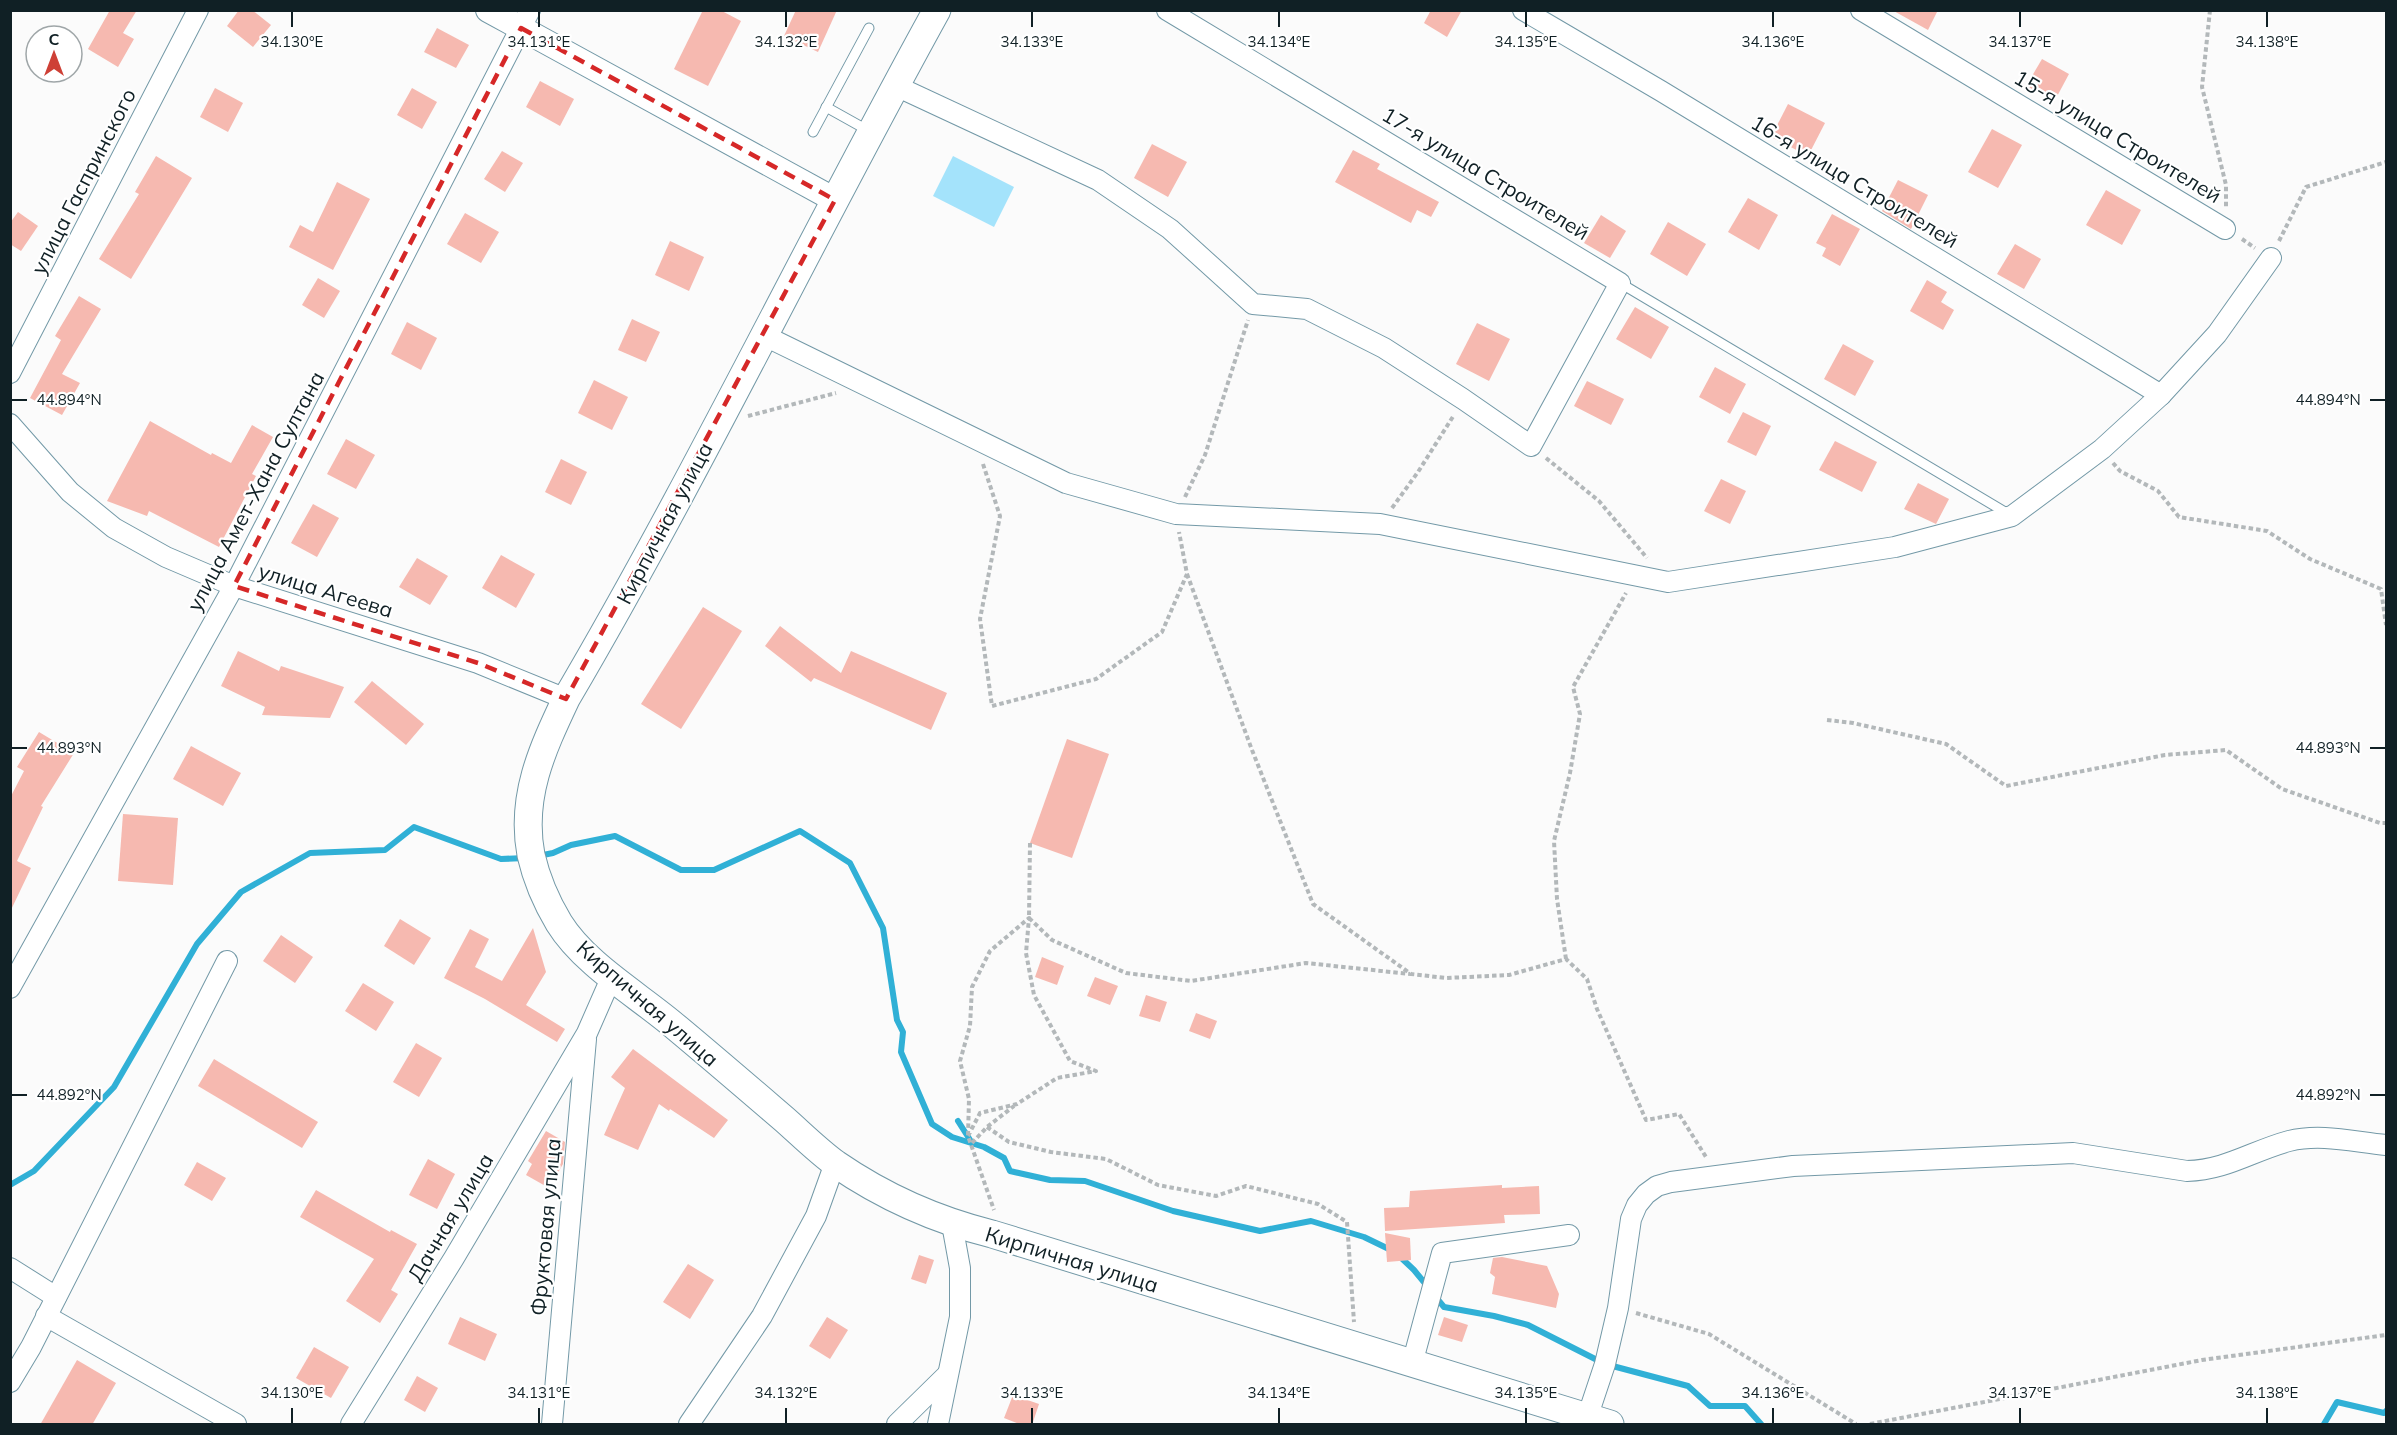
<svg xmlns="http://www.w3.org/2000/svg" width="2397" height="1435" viewBox="0 0 2397 1435" font-family="Mulish,sans-serif">
<rect width="100%" height="100%" fill="#fbfbfb"/>
<polygon fill="#a4e3fb" points="953,156 1014,187 994,227 933,196"/>
<g fill="none" stroke-linecap="round" stroke-linejoin="round">
<g stroke="#30b0d6" stroke-width="6">
<polyline points="538,856 553,853 571,845 615,836 681,870 714,870 800,831 850,863 883,928 897,1020 903,1032 901,1052 932,1124 952,1137 984,1147 1004,1158 1010,1171 1050,1180 1085,1181 1173,1211 1260,1231 1311,1221 1364,1237 1395,1252 1414,1270 1428,1287"/>
<polyline points="958,1121 972,1143"/>
<polyline points="10,1185 34,1171 114,1087 197,944 241,892 310,853 385,850 414,827 501,859 525,858"/>
<polyline points="1434,1295 1444,1307 1494,1316 1528,1325 1605,1364 1688,1386 1710,1406 1745,1406 1761,1424"/>
<polyline points="2324,1424 2337,1402 2384,1413 2386,1411"/>
</g>
</g>
<g fill="#f6b9b0">
<polygon points="110,10 137,10 123,33 134,39 118,67 88,49"/>
<polygon points="239,10 252,10 271,25 253,47 227,26"/>
<polygon points="703,10 720,10 741,21 708,86 674,69"/>
<polygon points="796,10 837,10 818,52 784,36"/>
<polygon points="1431,10 1462,10 1447,37 1424,23"/>
<polygon points="1892,10 1938,10 1928,30"/>
<polygon points="437,28 469,45 456,68 424,52"/>
<polygon points="2042,59 2069,74 2054,102 2026,86"/>
<polygon points="540,81 574,99 560,126 526,107"/>
<polygon points="215,88 243,103 228,132 200,117"/>
<polygon points="412,88 437,102 422,129 397,115"/>
<polygon points="1788,104 1825,123 1808,156 1771,137"/>
<polygon points="1992,129 2022,145 1998,188 1968,172"/>
<polygon points="1152,144 1187,162 1168,197 1134,178"/>
<polygon points="1353,150 1380,164 1377,169 1439,202 1431,217 1417,210 1411,223 1335,182"/>
<polygon points="502,151 523,163 505,192 484,179"/>
<polygon points="156,156 192,178 131,279 99,259 139,194 135,192"/>
<polygon points="1898,180 1928,195 1911,229 1882,211"/>
<polygon points="337,182 370,199 333,270 289,247 300,225 313,232"/>
<polygon points="2106,190 2141,210 2122,245 2086,225"/>
<polygon points="1748,198 1778,215 1759,250 1728,232"/>
<polygon points="18,212 38,226 21,251 10,244 10,223"/>
<polygon points="465,213 499,232 481,263 447,244"/>
<polygon points="1832,214 1860,229 1840,266 1822,256 1826,248 1816,243"/>
<polygon points="1601,215 1626,231 1610,258 1584,243"/>
<polygon points="1668,222 1706,244 1687,276 1650,254"/>
<polygon points="670,241 704,257 689,291 655,275"/>
<polygon points="2015,244 2041,259 2024,289 1997,274"/>
<polygon points="318,278 340,291 324,318 302,305"/>
<polygon points="1927,280 1947,292 1941,302 1954,310 1943,330 1910,311"/>
<polygon points="79,296 101,309 62,374 80,383 62,415 30,398 61,340 55,336"/>
<polygon points="1635,307 1669,327 1651,359 1616,339"/>
<polygon points="632,319 660,332 646,362 618,350"/>
<polygon points="407,322 437,338 421,370 391,354"/>
<polygon points="1477,323 1510,339 1489,381 1456,364"/>
<polygon points="1843,344 1874,361 1855,396 1824,379"/>
<polygon points="1715,367 1746,384 1730,414 1699,397"/>
<polygon points="594,380 628,397 612,430 578,413"/>
<polygon points="1587,381 1624,399 1611,425 1574,406"/>
<polygon points="1743,412 1771,426 1756,456 1727,442"/>
<polygon points="150,421 211,455 212,453 231,463 252,425 273,437 252,474 256,476 219,547 149,511 147,516 107,501"/>
<polygon points="346,439 375,455 356,489 327,474"/>
<polygon points="1835,441 1877,462 1862,492 1819,470"/>
<polygon points="561,459 587,472 571,505 545,492"/>
<polygon points="1721,479 1746,491 1730,524 1704,511"/>
<polygon points="1918,483 1949,499 1936,524 1904,509"/>
<polygon points="313,504 339,518 317,557 291,543"/>
<polygon points="501,555 535,574 516,608 482,588"/>
<polygon points="417,558 448,576 430,605 399,587"/>
<polygon points="703,607 742,631 681,729 641,704"/>
<polygon points="780,626 841,673 851,651 947,693 931,730 814,678 811,682 765,646"/>
<polygon points="238,651 279,671 281,666 344,687 330,718 262,715 265,707 221,686"/>
<polygon points="372,681 424,724 406,745 354,702"/>
<polygon points="39,732 74,753 41,806 43,807 17,861 31,868 10,912 10,798 24,771 17,767"/>
<polygon points="1067,739 1109,754 1072,858 1030,843"/>
<polygon points="191,746 241,773 223,806 173,779"/>
<polygon points="123,814 178,818 173,885 118,881"/>
<polygon points="400,919 431,938 414,965 384,946"/>
<polygon points="533,928 546,972 526,1005 565,1029 557,1042 485,999 444,978 470,929 489,939 475,967 502,981"/>
<polygon points="281,935 313,957 295,983 263,961"/>
<polygon points="1042,957 1064,966 1057,985 1035,977"/>
<polygon points="1095,977 1118,986 1110,1005 1087,996"/>
<polygon points="363,983 394,1002 376,1031 345,1011"/>
<polygon points="1146,995 1167,1002 1160,1022 1139,1016"/>
<polygon points="1196,1013 1217,1021 1210,1039 1189,1031"/>
<polygon points="416,1043 442,1058 419,1097 393,1082"/>
<polygon points="633,1049 728,1120 714,1138 670,1109 669,1111 659,1104 638,1150 604,1135 625,1088 611,1077"/>
<polygon points="214,1059 318,1122 302,1148 198,1086"/>
<polygon points="546,1131 565,1142 563,1164 549,1188 526,1175 532,1164 528,1161"/>
<polygon points="428,1159 455,1174 437,1209 409,1195"/>
<polygon points="197,1162 226,1178 212,1201 184,1185"/>
<polygon points="1502,1185 1502,1188 1539,1186 1540,1214 1504,1215 1505,1223 1385,1231 1384,1208 1409,1207 1410,1191"/>
<polygon points="316,1190 390,1232 391,1230 417,1244 391,1290 398,1294 380,1323 346,1301 374,1259 300,1217"/>
<polygon points="1385,1233 1410,1238 1411,1260 1387,1262"/>
<polygon points="919,1255 934,1260 926,1284 911,1279"/>
<polygon points="1502,1257 1547,1266 1559,1294 1556,1308 1492,1294 1495,1277 1490,1273 1493,1258"/>
<polygon points="688,1264 714,1280 690,1319 663,1302"/>
<polygon points="460,1317 497,1334 485,1361 448,1344"/>
<polygon points="827,1317 848,1330 830,1359 809,1346"/>
<polygon points="1444,1317 1468,1325 1462,1342 1438,1335"/>
<polygon points="314,1347 349,1367 331,1398 296,1378"/>
<polygon points="77,1360 116,1383 92,1425 40,1425"/>
<polygon points="417,1376 438,1388 425,1412 404,1400"/>
<polygon points="1013,1395 1039,1404 1032,1425 1022,1425 1004,1418"/>
</g>
<g fill="none" stroke-linecap="round" stroke-linejoin="round">
<g stroke="#7399a7" stroke-width="11">
<g id="service">
<polyline points="826,107 869,131"/>
<polyline points="813,132 869,28"/>
<polyline points="1620,283 2010,515"/>
</g>
</g>
<g stroke="#7399a7" stroke-width="22">
<g id="minor">
<polyline points="1523,10 1661,91 2161,395"/>
<polyline points="1861,10 2225,229"/>
<polyline points="896,86 1098,180 1170,229 1253,304 1307,309 1384,348 1463,399 1531,446 1620,283 1167,10"/>
<polyline points="765,336 1066,483 1176,514 1380,524 1668,582 1895,547 2012,516 2102,449 2161,395 2217,334 2271,258"/>
<polyline points="10,373 198,10"/>
<polyline points="10,424 70,492 114,528 166,557 234,586 478,663 566,699"/>
<polyline points="10,988 234,586 530,10"/>
<polyline points="10,1268 56,1297"/>
<polyline points="46,1316 236,1424"/>
<polyline points="1412,1364 1442,1253 1569,1235"/>
<polyline points="10,1382 31,1347 227,961"/>
<polyline points="351,1424 454,1258 587,1033 612,976"/>
<polyline points="552,1424 586,1039"/>
<polyline points="689,1424 762,1316 816,1216 835,1163"/>
<polyline points="897,1424 947,1375"/>
<polyline points="938,1424 960,1317 960,1268 952,1224"/>
<path d="M1585,1424l20,-60 13,-56 13,-89 6,-14 9,-11 11,-8 14,-4 122,-16 280,-13 114,18c39,-1 65,-20 102,-30 32,-8 65,1 97,4"/>
</g>
</g>
<g stroke="#7399a7" stroke-width="26">
<polyline id="tertiary" points="488,10 835,200"/>
</g>
<g stroke="#7399a7" stroke-width="29">
<path id="secondary" d="M937,10c-126,228 -239,464 -371,689 -24,51 -46,98 -35,156 5,22 16,48 28,68 26,42 81,73 118,105 36,30 72,61 107,91 17,15 34,32 52,45 48,33 100,56 156,70l618,190"/>
</g>
<g stroke="#b3b8ba" stroke-width="4" stroke-dasharray="4.5 3" stroke-linecap="butt">
<polyline points="2210,10 2202,87 2226,185 2226,207"/>
<polyline points="2242,239 2255,248"/>
<polyline points="2279,241 2306,187 2386,162"/>
<polyline points="748,416 836,393"/>
<polyline points="1546,458 1599,501 1647,558"/>
<polyline points="2113,463 2120,471 2158,491 2179,517 2267,531 2310,559 2381,589 2386,625"/>
<polyline points="983,464 1000,516 980,619 992,706 1096,679 1162,632 1187,574 1179,532"/>
<polyline points="1185,497 1205,455 1248,320"/>
<polyline points="1392,508 1418,472 1454,415"/>
<polyline points="1187,574 1252,750 1313,904 1411,974 1446,978 1509,975 1566,959 1587,979 1597,1009 1646,1120 1679,1114 1706,1157"/>
<polyline points="1827,720 1853,723 1946,744 2006,786 2165,755 2226,750 2282,789 2380,823 2386,823"/>
<polyline points="1030,843 1029,918 1052,940 1126,973 1191,981 1306,963 1410,974"/>
<polyline points="1566,959 1557,899 1554,841 1570,773 1580,714 1573,687 1626,593"/>
<polyline points="987,1127 1009,1142 1051,1152 1106,1159 1158,1185 1216,1196 1246,1186 1318,1204 1347,1222 1354,1322"/>
<polyline points="968,1136 980,1113 1017,1104 1057,1078 1096,1071 1070,1061 1034,995 1026,953 1029,918 990,951 972,987 970,1026 960,1061 969,1099 968,1136 994,1210"/>
<polyline points="972,1143 987,1127 1014,1106"/>
<polyline points="1636,1313 1709,1334 1856,1424"/>
<polyline points="1870,1424 2202,1360 2386,1335"/>
</g>
<use href="#service" stroke="#fff" stroke-width="9"/>
<use href="#minor" stroke="#fff" stroke-width="20"/>
<use href="#tertiary" stroke="#fff" stroke-width="24"/>
<use href="#secondary" stroke="#fff" stroke-width="27"/>
</g>
<path fill="none" stroke="#d62828" stroke-width="4.5" stroke-dasharray="12 8" stroke-linejoin="round" d="M521,28l314,172 -269,499 -88,-36 -244,-77z"/>
<path fill="none" stroke="#102025" stroke-width="2" d="M292,12v15M539,12v15M786,12v15M1032,12v15M1279,12v15M1526,12v15M1773,12v15M2020,12v15M2267,12v15M12,400h15M2370,400h15M12,748h15M2370,748h15M12,1095h15M2370,1095h15M292,1408v15M539,1408v15M786,1408v15M1032,1408v15M1279,1408v15M1526,1408v15M1773,1408v15M2020,1408v15M2267,1408v15"/>
<g text-anchor="middle" dominant-baseline="central" stroke-width="4.5" stroke-linejoin="round" paint-order="stroke">
<g font-size="21" fill="#102025" stroke="#fff">
<text transform="translate(2118 136) rotate(31)">15-я улица Строителей</text>
<text transform="translate(1486 173) rotate(31)">17-я улица Строителей</text>
<text transform="translate(83 181) rotate(-63)">улица Гаспринского</text>
<text transform="translate(1855 181) rotate(31)">16-я улица Строителей</text>
<text transform="translate(255 491) rotate(-62)">улица Амет-Хана Султана</text>
<text transform="translate(664 523) rotate(-62)">Кирпичная улица</text>
<text transform="translate(326 590) rotate(17)">улица Агеева</text>
<text transform="translate(648 1003) rotate(41)">Кирпичная улица</text>
<text transform="translate(450 1217) rotate(-59)">Дачная улица</text>
<text transform="translate(545 1227) rotate(-85)">Фруктовая улица</text>
<text transform="translate(1072 1259) rotate(17)">Кирпичная улица</text>
</g>
</g>
<g font-size="15" text-anchor="middle" fill="#102025" stroke="#fff" stroke-width="4.5" stroke-linejoin="round" paint-order="stroke">
<text x="292" y="47">34.130°E</text>
<text x="539" y="47">34.131°E</text>
<text x="786" y="47">34.132°E</text>
<text x="1032" y="47">34.133°E</text>
<text x="1279" y="47">34.134°E</text>
<text x="1526" y="47">34.135°E</text>
<text x="1773" y="47">34.136°E</text>
<text x="2020" y="47">34.137°E</text>
<text x="2267" y="47">34.138°E</text>
<text x="69" y="405">44.894°N</text>
<text x="2328" y="405">44.894°N</text>
<text x="69" y="753">44.893°N</text>
<text x="2328" y="753">44.893°N</text>
<text x="69" y="1100">44.892°N</text>
<text x="2328" y="1100">44.892°N</text>
<text x="292" y="1398">34.130°E</text>
<text x="539" y="1398">34.131°E</text>
<text x="786" y="1398">34.132°E</text>
<text x="1032" y="1398">34.133°E</text>
<text x="1279" y="1398">34.134°E</text>
<text x="1526" y="1398">34.135°E</text>
<text x="1773" y="1398">34.136°E</text>
<text x="2020" y="1398">34.137°E</text>
<text x="2267" y="1398">34.138°E</text>
</g>
<rect width="2397" height="1435" fill="none" stroke="#102025" stroke-width="24"/>
<g transform="translate(54 54)"><circle r="28" fill="#ffffff" stroke="#9fa6a8" stroke-width="1.5"/>
<path d="M0-4.5L10 22L0 15L-10 22Z" fill="#ce4036"/>
<text y="-9" font-size="16" font-weight="bold" text-anchor="middle" fill="#102025">С</text>
</g>
</svg>
